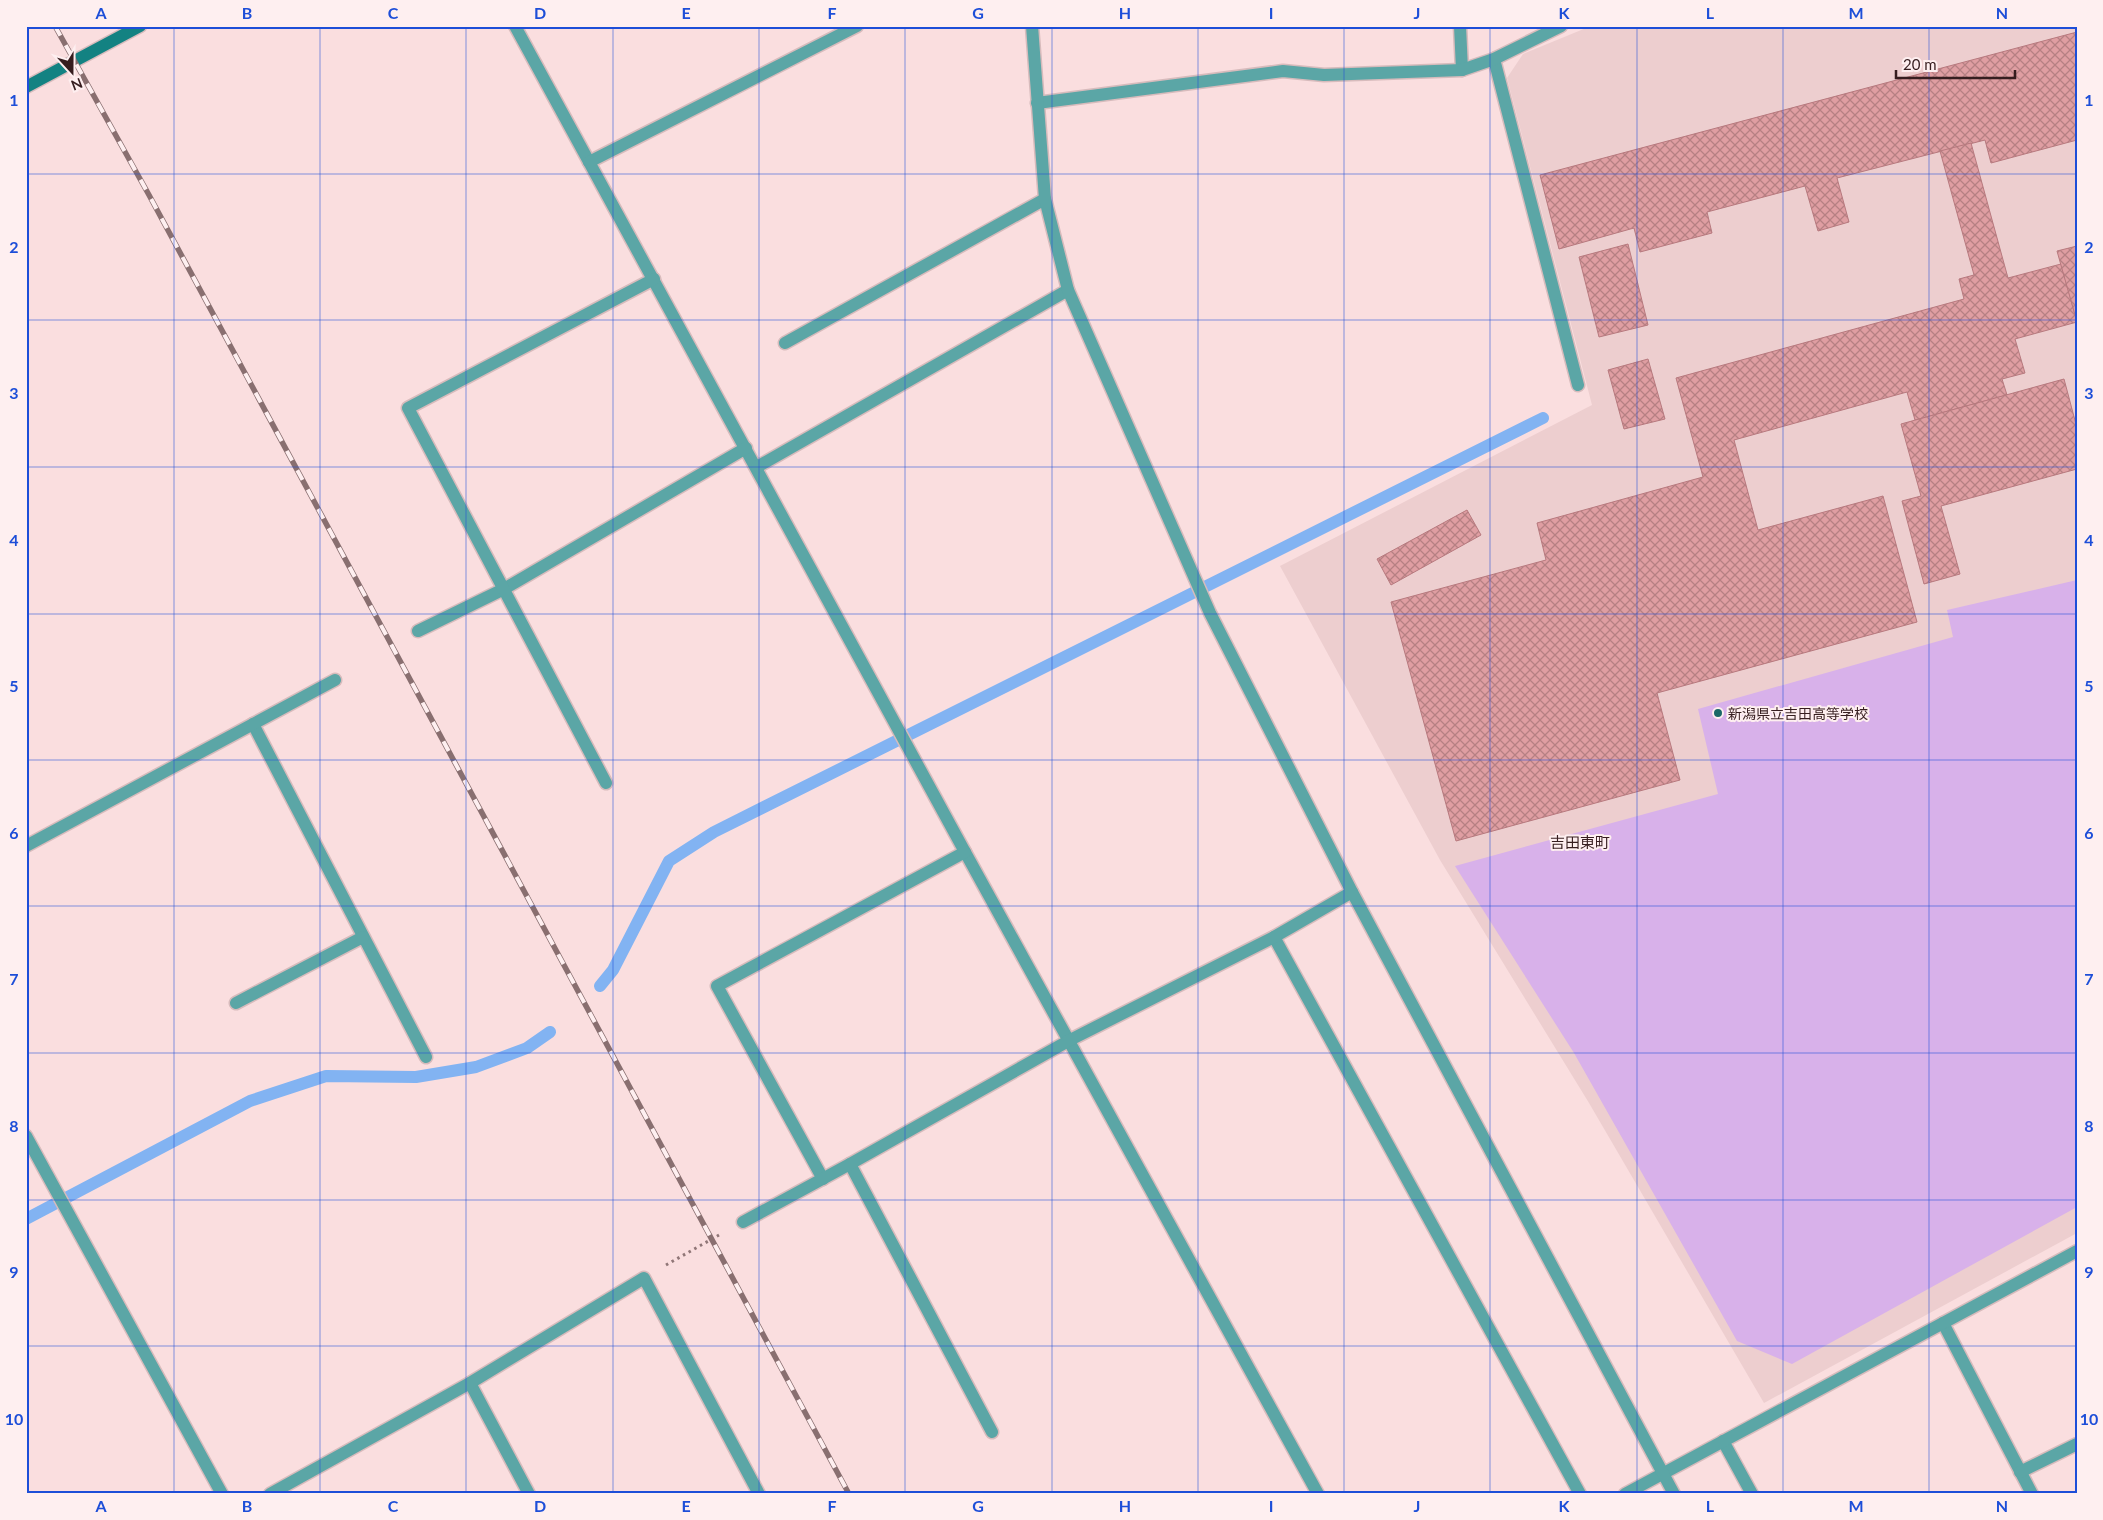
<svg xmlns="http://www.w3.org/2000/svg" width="2103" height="1520" viewBox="0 0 2103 1520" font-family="Lato,'Noto Sans JP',sans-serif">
<defs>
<pattern id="building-cross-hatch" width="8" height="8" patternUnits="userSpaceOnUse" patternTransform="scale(1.25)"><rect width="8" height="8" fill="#df9ea2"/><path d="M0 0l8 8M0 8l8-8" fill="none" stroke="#b68083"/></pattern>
</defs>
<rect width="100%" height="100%" fill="#fadedf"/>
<polygon fill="#edcecf" points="1591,26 2077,26 2077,1233 1764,1403 1589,1103 1440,860 1280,566 1592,405 1507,78 1523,54"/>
<polygon fill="#d8b1ea" points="2077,580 2077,1207 1792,1364 1737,1341 1574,1053 1455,866 1718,794 1698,709 1953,637 1947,610"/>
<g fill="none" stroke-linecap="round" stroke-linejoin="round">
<g stroke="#82b3f2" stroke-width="12">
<polyline points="600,986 613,970 669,861 714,832 1543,418"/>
<polyline points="26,1219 250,1101 326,1076 416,1077 476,1067 527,1048 550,1032"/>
</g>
</g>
<g fill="url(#building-cross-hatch)" stroke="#b7797e">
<polygon points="2077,32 2077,140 1991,163 1985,140 1837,178 1849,222 1818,231 1805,186 1707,212 1712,233 1640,252 1634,228 1559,249 1540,175"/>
<polygon points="1971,143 2008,278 2061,264 2077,322 2015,339 2025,373 2002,379 2007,395 1915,420 1907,392 1734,440 1758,530 1883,496 1917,622 1657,693 1680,780 1456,841 1391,602 1546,560 1537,523 1703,477 1676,378 1964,299 1959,279 1974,275 1940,151"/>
<polygon points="1628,244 1648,325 1599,337 1579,257"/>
<polygon points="2077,246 2077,322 2057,251"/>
<polygon points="1648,359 1665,419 1624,429 1608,370"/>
<polygon points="2064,379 2077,428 2077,469 1941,506 1960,574 1924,584 1902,501 1921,496 1901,424"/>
<polygon points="1467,510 1481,535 1391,585 1377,559"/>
</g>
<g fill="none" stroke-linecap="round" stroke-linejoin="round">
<g stroke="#d7bbbc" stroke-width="15">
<g id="minor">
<polyline points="515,26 965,852 1318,1494"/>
<polyline points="1460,26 1462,70"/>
<polyline points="1494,59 1578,385"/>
<polyline points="1037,103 1283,71 1324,75 1462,70 1494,59 1561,26"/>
<polyline points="589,162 857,26"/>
<polyline points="785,343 1045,199"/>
<polyline points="757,467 1068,290"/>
<polyline points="418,631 504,589 746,448"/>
<polyline points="253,724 426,1057"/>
<polyline points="606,783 408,408 654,279"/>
<polyline points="26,846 335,680"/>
<polyline points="1274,937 1580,1494"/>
<polyline points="236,1003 363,937"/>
<polyline points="850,1164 992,1432"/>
<polyline points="823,1179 717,986 965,852"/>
<polyline points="743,1222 850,1164 1070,1040 1274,937 1352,892"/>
<polyline points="1943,1323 2032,1494"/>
<polyline points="470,1383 529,1494"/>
<polyline points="1723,1441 1752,1494"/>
<polyline points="2020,1472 2077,1444"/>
<polyline points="270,1494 470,1383 644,1278 759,1494"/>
<polyline points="1625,1494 2077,1251"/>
</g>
</g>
<g stroke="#d7bbbc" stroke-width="15">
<g id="tertiary">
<polyline points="1032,26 1045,199 1068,290 1210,613 1352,892 1674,1494"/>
<polyline points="26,1136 222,1494"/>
</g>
</g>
<g stroke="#d7bbbc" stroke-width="15">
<polyline id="secondary" points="26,87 140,26"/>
</g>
<polyline stroke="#907677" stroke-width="3" stroke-dasharray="2.5 4" stroke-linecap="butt" points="666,1265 719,1235"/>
<use href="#minor" stroke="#5ba6a6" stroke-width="12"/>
<use href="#tertiary" stroke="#5ba6a6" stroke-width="12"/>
<use href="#secondary" stroke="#138282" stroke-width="12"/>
<g stroke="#896f70" stroke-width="5.5">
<polyline id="rail" points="55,26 149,195 849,1494"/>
</g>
<use href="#rail" stroke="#feeff0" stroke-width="4" stroke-dasharray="11" stroke-linecap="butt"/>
</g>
<path fill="none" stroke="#1d4ed8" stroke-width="1" stroke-opacity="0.55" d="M174,26v1468M320,26v1468M466,26v1468M613,26v1468M759,26v1468M905,26v1468M1052,26v1468M1198,26v1468M1344,26v1468M1490,26v1468M1637,26v1468M1783,26v1468M1929,26v1468M26,174h2051M26,320h2051M26,467h2051M26,614h2051M26,760h2051M26,906h2051M26,1053h2051M26,1200h2051M26,1346h2051"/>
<circle fill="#1b6868" stroke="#feeff0" stroke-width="2" cx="1718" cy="713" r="5"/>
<g text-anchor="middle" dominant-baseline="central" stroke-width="4" stroke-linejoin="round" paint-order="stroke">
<g font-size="14" fill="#361d1f" stroke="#feeff0" text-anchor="start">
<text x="1728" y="713">新潟県立吉田高等学校</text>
</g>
<g font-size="15" fill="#361d1f" stroke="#feeff0">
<text x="1580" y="842">吉田東町</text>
</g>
</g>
<rect width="2103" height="1520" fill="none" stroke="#feeff0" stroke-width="55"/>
<g transform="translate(72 72) rotate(159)" stroke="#feeff0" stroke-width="4" paint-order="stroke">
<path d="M0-4L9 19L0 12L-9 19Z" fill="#361d1f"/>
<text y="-8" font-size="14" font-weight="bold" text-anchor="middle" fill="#361d1f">N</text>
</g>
<path d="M1896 70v8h119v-8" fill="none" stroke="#361d1f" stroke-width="2.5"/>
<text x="1903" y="70" font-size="15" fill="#361d1f" stroke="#feeff0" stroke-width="4" paint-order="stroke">20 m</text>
<rect x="28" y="28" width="2048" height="1464" fill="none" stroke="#1d4ed8" stroke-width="2"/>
<g font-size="16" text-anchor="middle" font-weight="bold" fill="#1d4ed8">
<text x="101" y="19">A</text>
<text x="247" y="19">B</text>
<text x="393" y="19">C</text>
<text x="540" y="19">D</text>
<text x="686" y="19">E</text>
<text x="832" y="19">F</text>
<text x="978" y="19">G</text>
<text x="1125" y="19">H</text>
<text x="1271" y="19">I</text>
<text x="1417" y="19">J</text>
<text x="1564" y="19">K</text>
<text x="1710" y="19">L</text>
<text x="1856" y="19">M</text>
<text x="2002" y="19">N</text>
<text x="14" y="106">1</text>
<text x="2089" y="106">1</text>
<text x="14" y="253">2</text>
<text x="2089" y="253">2</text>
<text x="14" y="399">3</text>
<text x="2089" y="399">3</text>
<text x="14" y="546">4</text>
<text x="2089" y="546">4</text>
<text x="14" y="692">5</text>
<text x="2089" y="692">5</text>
<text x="14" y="839">6</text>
<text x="2089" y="839">6</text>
<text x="14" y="985">7</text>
<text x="2089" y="985">7</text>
<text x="14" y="1132">8</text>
<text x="2089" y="1132">8</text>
<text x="14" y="1278">9</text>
<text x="2089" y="1278">9</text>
<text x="14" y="1425">10</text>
<text x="2089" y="1425">10</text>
<text x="101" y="1512">A</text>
<text x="247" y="1512">B</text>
<text x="393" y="1512">C</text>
<text x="540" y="1512">D</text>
<text x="686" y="1512">E</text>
<text x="832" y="1512">F</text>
<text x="978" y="1512">G</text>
<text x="1125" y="1512">H</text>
<text x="1271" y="1512">I</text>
<text x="1417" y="1512">J</text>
<text x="1564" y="1512">K</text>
<text x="1710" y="1512">L</text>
<text x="1856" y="1512">M</text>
<text x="2002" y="1512">N</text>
</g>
</svg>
